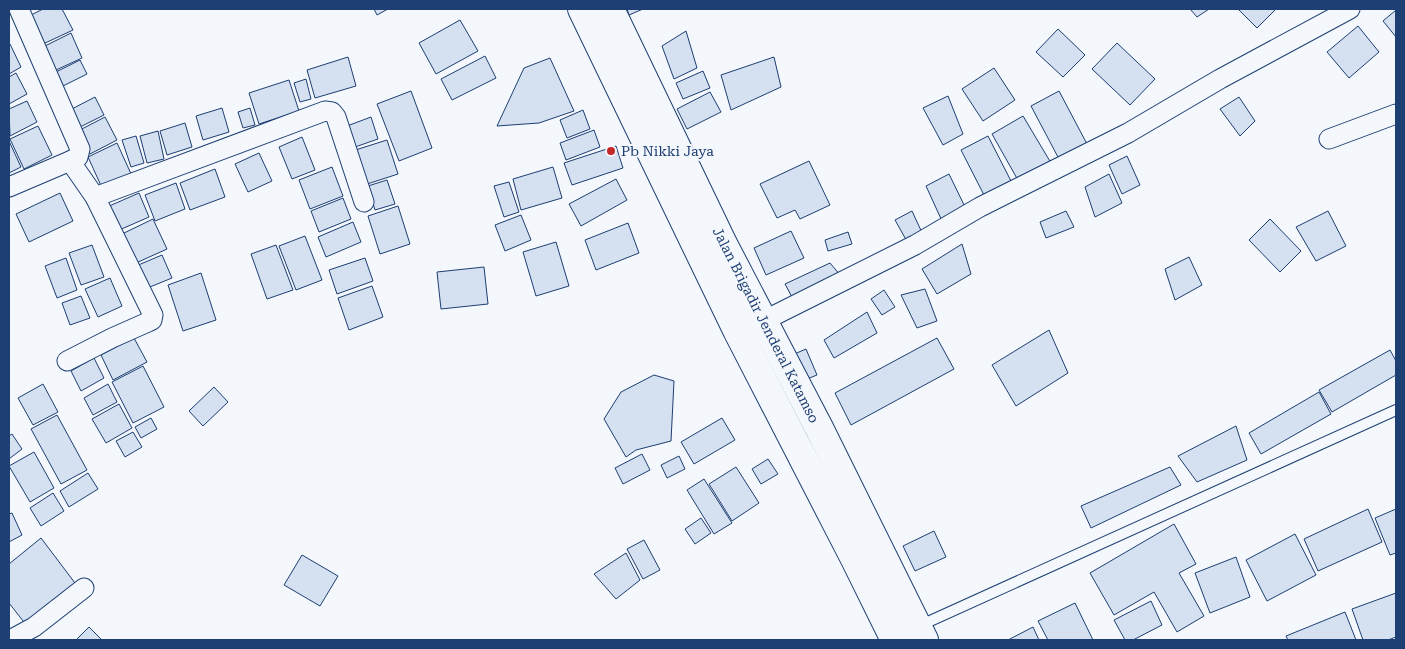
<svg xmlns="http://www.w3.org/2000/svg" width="1405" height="649" viewBox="0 0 1405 649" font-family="'Roboto Serif',serif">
<rect width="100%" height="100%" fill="#f4f7fb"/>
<g fill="#d5e0f0" stroke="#1d3f73">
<polygon points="43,9 62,9 73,30 43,44 29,16"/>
<polygon points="374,9 388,9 377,15"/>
<polygon points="627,9 643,9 629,15"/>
<polygon points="1190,9 1209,9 1197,17"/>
<polygon points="1238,9 1276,9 1257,28"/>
<polygon points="1396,10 1396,37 1383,21"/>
<polygon points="460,20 478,51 436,74 419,43"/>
<polygon points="1358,26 1379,52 1349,78 1327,52"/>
<polygon points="1058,29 1085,55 1063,77 1036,52"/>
<polygon points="686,31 697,68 674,79 662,46"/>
<polygon points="71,33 82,58 54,71 43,47"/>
<polygon points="1117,43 1155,79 1130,105 1092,69"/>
<polygon points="10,44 21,67 9,74 9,45"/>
<polygon points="485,56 496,78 452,100 441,79"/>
<polygon points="348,57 356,86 315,98 307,70"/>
<polygon points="774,57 781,87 731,110 721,75"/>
<polygon points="550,58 574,111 539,123 497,126 524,68"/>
<polygon points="80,60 87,74 63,86 56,72"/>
<polygon points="994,68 1015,100 983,121 962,89"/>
<polygon points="703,71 710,88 683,99 676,83"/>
<polygon points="16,73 27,94 9,104 9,77"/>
<polygon points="306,79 311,99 300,102 294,83"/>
<polygon points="289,80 299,111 259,124 249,93"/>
<polygon points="411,91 432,148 399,161 377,104"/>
<polygon points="1059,91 1087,144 1059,159 1031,106"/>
<polygon points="710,92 721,112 687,129 677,109"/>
<polygon points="948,96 963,134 943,145 923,108"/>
<polygon points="95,97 104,115 76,129 68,111"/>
<polygon points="1239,97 1255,121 1240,136 1220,109"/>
<polygon points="27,101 37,122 10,136 9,109"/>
<polygon points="222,108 229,132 203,140 196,116"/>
<polygon points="250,108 255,125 243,128 238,112"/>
<polygon points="583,110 590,129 567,138 560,120"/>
<polygon points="1023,116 1051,163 1019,182 992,134"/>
<polygon points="105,117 117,140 90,154 78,131"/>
<polygon points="371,117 378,139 355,147 347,126"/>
<polygon points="185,123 192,147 167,155 160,131"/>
<polygon points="38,126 52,155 24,169 10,139"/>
<polygon points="594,130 600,147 566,160 560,143"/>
<polygon points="158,131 164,159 147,163 140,136"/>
<polygon points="136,136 144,163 131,167 122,140"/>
<polygon points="988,136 1012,183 985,197 961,150"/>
<polygon points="302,137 315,170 292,179 279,147"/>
<polygon points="387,140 398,174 361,186 349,152"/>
<polygon points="9,141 21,167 9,173"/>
<polygon points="117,143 132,176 103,190 88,157"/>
<polygon points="616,146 623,168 572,185 564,163"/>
<polygon points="259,153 272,181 248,192 235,164"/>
<polygon points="1127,156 1140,185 1122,194 1109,165"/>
<polygon points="809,161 830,205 800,219 795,210 777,218 760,184"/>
<polygon points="332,167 343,196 310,209 299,180"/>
<polygon points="553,167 562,198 521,210 513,179"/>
<polygon points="215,169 225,197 190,210 180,183"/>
<polygon points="949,174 966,209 942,221 926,186"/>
<polygon points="1109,174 1122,203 1095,217 1085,187"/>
<polygon points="616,179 627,200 581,226 569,204"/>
<polygon points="387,180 395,204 375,210 368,186"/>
<polygon points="509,182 519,212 504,217 494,186"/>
<polygon points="176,183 185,209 155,221 145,195"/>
<polygon points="60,193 73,221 29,242 16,214"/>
<polygon points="139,193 149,217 117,231 107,207"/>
<polygon points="343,198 351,219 319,232 311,211"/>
<polygon points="398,206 410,244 380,254 368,216"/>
<polygon points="912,211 924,237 909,245 895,220"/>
<polygon points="1066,211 1074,227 1046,238 1040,222"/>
<polygon points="1328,211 1346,246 1316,261 1296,227"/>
<polygon points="521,215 531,240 505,251 495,225"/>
<polygon points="153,219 167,249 136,263 122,234"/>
<polygon points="1270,219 1301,251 1280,272 1249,240"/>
<polygon points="353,222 361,242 326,257 318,237"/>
<polygon points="628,223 639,253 596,270 585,240"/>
<polygon points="791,231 804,258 766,275 754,248"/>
<polygon points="848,232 852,244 828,251 825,240"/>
<polygon points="305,236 322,280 296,290 279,246"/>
<polygon points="556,242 569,286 536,296 523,252"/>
<polygon points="962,244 971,274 937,294 922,269"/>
<polygon points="92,245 104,277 81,285 69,253"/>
<polygon points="276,245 293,290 267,299 251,254"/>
<polygon points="162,255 172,278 145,289 136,266"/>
<polygon points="1189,257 1202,285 1175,300 1165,269"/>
<polygon points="66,258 77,290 57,298 45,266"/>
<polygon points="365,258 373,281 337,294 329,270"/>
<polygon points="830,263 841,276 793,299 785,284"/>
<polygon points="484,267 488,304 441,309 437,272"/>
<polygon points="201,273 216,320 183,331 168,285"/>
<polygon points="110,278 122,306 98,317 85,289"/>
<polygon points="372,286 383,317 349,330 338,298"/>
<polygon points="925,289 937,321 917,328 901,295"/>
<polygon points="884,290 895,307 882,315 871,299"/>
<polygon points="81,296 90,318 70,325 62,303"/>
<polygon points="867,312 877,333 834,358 824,340"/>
<polygon points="1049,330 1068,373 1016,406 992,365"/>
<polygon points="134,338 147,362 113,380 101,355"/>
<polygon points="937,338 954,369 851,425 835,393"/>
<polygon points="806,349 817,375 797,383 785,358"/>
<polygon points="1390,350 1396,361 1396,375 1332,412 1319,390"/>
<polygon points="94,358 104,378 81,391 71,371"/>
<polygon points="143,366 164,407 133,423 112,382"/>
<polygon points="654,375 674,381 671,441 636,450 626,457 604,419 621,392"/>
<polygon points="43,384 58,412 33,425 18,398"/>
<polygon points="108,384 117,402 93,415 84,398"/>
<polygon points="214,387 228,402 203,426 189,411"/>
<polygon points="1319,392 1331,414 1261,454 1249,433"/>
<polygon points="119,404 132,428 106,443 92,419"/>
<polygon points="57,415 87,470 61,484 31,429"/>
<polygon points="151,418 157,429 141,438 135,427"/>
<polygon points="722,418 735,440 694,464 681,442"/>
<polygon points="1236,426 1247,460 1197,482 1178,456"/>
<polygon points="133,432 142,447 125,457 116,441"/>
<polygon points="12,434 22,449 9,459 9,436"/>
<polygon points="34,452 54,488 30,502 9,466"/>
<polygon points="642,454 650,470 623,484 615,468"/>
<polygon points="679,456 685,469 667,478 661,465"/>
<polygon points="768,459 778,474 761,484 752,469"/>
<polygon points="736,467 759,503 732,521 709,484"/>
<polygon points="1170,467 1181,485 1091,528 1081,506"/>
<polygon points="88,473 98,489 69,507 60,491"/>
<polygon points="704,479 732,523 714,534 687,490"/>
<polygon points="53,493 64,511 41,526 30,508"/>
<polygon points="1368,509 1382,542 1318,571 1304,539"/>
<polygon points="1396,509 1396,553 1390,555 1375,518"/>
<polygon points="12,513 22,535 9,542 9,514"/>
<polygon points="701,518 711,533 695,544 685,529"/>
<polygon points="1174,524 1196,564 1179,573 1204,616 1177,632 1154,592 1114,615 1090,573"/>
<polygon points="934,531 946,557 915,571 903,546"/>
<polygon points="1295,534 1316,575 1267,601 1246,560"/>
<polygon points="41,538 78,587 27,626 9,603 9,564"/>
<polygon points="644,540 660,570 643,579 627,549"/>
<polygon points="626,553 640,580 616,599 594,574"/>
<polygon points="302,555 338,576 320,606 284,585"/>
<polygon points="1236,557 1250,597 1210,613 1195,573"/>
<polygon points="1396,593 1396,637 1388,640 1363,640 1352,609"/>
<polygon points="1151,601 1162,625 1133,640 1125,640 1114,620"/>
<polygon points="1075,603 1093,640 1048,640 1038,621"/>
<polygon points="1345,612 1356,640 1288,640 1286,636"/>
<polygon points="89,627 102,640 76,640"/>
<polygon points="1033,627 1039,640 1008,640"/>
</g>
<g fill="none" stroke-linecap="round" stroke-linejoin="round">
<g stroke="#1d3f73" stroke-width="12">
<polyline id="service" points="919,626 1396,410"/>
</g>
<g stroke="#1d3f73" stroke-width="21">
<g id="minor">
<polyline points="1329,139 1396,114"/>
<polyline points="9,187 70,161 78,157 80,149 19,9"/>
<polyline points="95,197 325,111 332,112 336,117 364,202"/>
<polyline points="763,321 915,245 980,207 1128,133 1220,79 1350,9"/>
<polyline points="67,361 112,338 148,322 152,320 153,315 95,197 70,161"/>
<polyline points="10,640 34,627 84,588"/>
</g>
</g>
<g stroke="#1d3f73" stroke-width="30">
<g id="secondary">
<polyline points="582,9 737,330 855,559 895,640"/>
<polyline points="610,9 723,244 819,428 924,640"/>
</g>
</g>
<use href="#service" stroke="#f4f7fb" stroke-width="10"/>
<use href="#minor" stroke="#f4f7fb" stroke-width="19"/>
<use href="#secondary" stroke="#f4f7fb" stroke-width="28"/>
</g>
<circle fill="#c62828" stroke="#f4f7fb" stroke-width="2" cx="611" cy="151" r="5"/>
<g text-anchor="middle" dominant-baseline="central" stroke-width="4" stroke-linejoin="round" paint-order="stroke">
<g font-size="14" fill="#1d3f73" stroke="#f4f7fb" text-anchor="start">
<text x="621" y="151">Pb Nikki Jaya</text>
</g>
<g font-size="14" fill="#1d3f73" stroke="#f4f7fb">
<text transform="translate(766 325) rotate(63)">Jalan Brigadir Jenderal Katamso</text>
</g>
</g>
<rect width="1405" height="649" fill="none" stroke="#1d3f73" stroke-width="20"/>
</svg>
